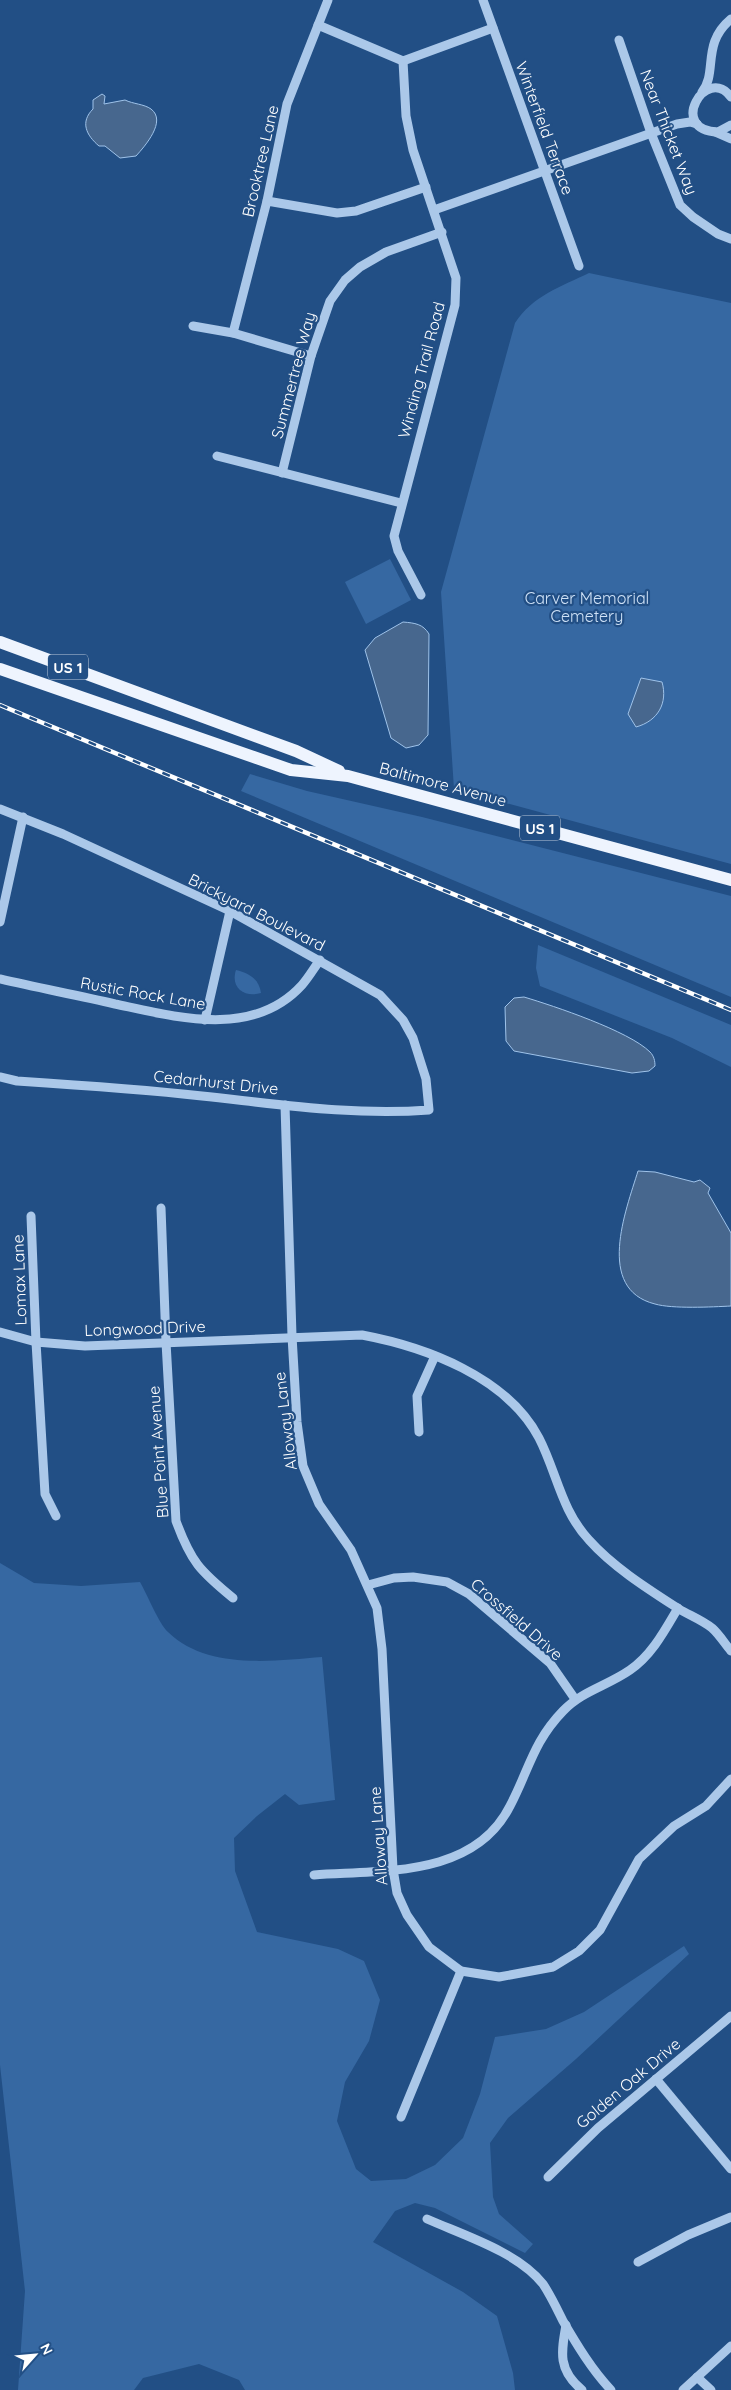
<svg xmlns="http://www.w3.org/2000/svg" width="731" height="2390" viewBox="0 0 731 2390" font-family="Quicksand,sans-serif">
<rect width="100%" height="100%" fill="#224f85"/>
<g fill="#3668a2">
<path d="M589,273l142,30v561l-277,-75 -13,-197 74,-269c17,-27 47,-37 74,-50z"/>
<polygon points="390,559 411,600 366,624 345,582"/>
<polygon points="250,774 307,791 422,817 731,896 731,997 241,791"/>
<polygon points="538,945 731,1025 731,1067 672,1038 540,986 536,968"/>
<path d="M236,970c13,3 23,9 25,23 -16,5 -31,-5 -25,-23z"/>
<path d="M0,1563l34,20 47,3 59,-4c7,12 19,42 28,50 39,38 104,29 154,25l13,143 -36,5 -14,-11 -28,22 -23,22 1,33 22,61 81,17 26,12 16,39 -11,41 -24,41 -8,39 19,48 15,12 35,-2 29,-14 28,-27 17,-44 15,-57 51,-8 38,-17 100,-66 5,8 -113,105 -68,59 -18,25 3,54 6,17 34,30 -8,9 -90,-45 -20,-5 -20,8 -22,31 90,50 34,24 16,57 2,17h-270l-6,-10 -40,-16 -56,14 -9,12h-116l7,-99 -25,-226z"/>
</g>
<g fill="#47678e" stroke="#9fc3ea">
<path d="M102,94l3,2 -1,8 21,-4c8,4 19,4 26,9 16,12 -6,37 -15,47l-16,2 -15,-12h-6c-13,-11 -19,-24 -6,-37v-9z"/>
<path d="M403,622c12,1 20,2 26,12l-1,101 -9,10 -13,3 -15,-10 -26,-88 10,-12z"/>
<path d="M641,678l21,4c6,21 -4,39 -26,45l-8,-13z"/>
<path d="M524,997c30,9 105,34 126,55 4,4 5,9 5,14l-6,5 -17,2 -118,-22 -8,-10 -1,-34 9,-9z"/>
<path d="M638,1171l17,1 39,10 6,-2 10,8 -2,5 23,40v73c-19,1 -59,3 -76,-2 -60,-15 -29,-94 -17,-133z"/>
</g>
<g fill="none" stroke-linecap="round" stroke-linejoin="round">
<g stroke="#abc8e9" stroke-width="9">
<polyline points="483,0 579,266"/>
<polyline points="318,25 403,61 493,28"/>
<polyline points="619,40 651,133 680,205 693,217 718,234 731,239"/>
<polyline points="403,61 406,116 413,150 456,278 455,305 394,536 398,551 421,595"/>
<path d="M702,92c16,-20 -1,-48 29,-73"/>
<path d="M731,97c-25,-33 -64,34 -13,35l13,-7"/>
<polyline points="715,132 731,139"/>
<polyline points="267,201 337,213 356,211 426,187"/>
<polyline points="434,210 677,124 690,122 697,124"/>
<polyline points="193,326 233,333 311,356"/>
<polyline points="233,333 267,201 287,104 328,0"/>
<polyline points="217,456 401,503"/>
<polyline points="282,473 311,356 330,301 345,280 360,267 386,252 442,232"/>
<path d="M0,809l63,25 167,77 150,84 23,25 10,18 13,41 3,31c-76,6 -152,-6 -227,-14 -62,-7 -123,-11 -185,-15l-17,-4"/>
<polyline points="0,922 23,817"/>
<path d="M0,979c38,9 77,16 115,25 61,13 138,35 187,-19 7,-8 12,-17 18,-25"/>
<polyline points="205,1020 230,911"/>
<polyline points="285,1105 292,1336 297,1422 303,1466 319,1504 351,1550 377,1608 382,1649 393,1869 397,1893 407,1915 429,1947 461,1971 499,1977 553,1967 579,1951 600,1930 639,1859 674,1826 706,1806 731,1779"/>
<path d="M161,1208l5,134 10,179c15,41 24,50 57,77"/>
<polyline points="31,1216 36,1342 45,1494 56,1516"/>
<path d="M0,1332l36,10 49,4 277,-11c64,12 145,42 177,103 18,35 22,72 50,102 24,27 59,49 90,69 10,6 23,11 33,19 7,6 13,16 19,23"/>
<polyline points="419,1432 417,1396 435,1356"/>
<polyline points="368,1585 394,1578 413,1577 447,1582 469,1594 550,1663 575,1699"/>
<path d="M314,1875c68,-5 160,3 196,-69 19,-36 23,-64 53,-95 19,-20 44,-25 67,-41 22,-15 35,-40 48,-62"/>
<polyline points="656,2079 731,2169"/>
<polyline points="401,2117 461,1971"/>
<polyline points="548,2177 598,2128 731,2016"/>
<path d="M427,2219c36,16 91,33 116,65 8,12 14,25 20,37 14,24 29,49 48,69"/>
<polyline points="638,2262 688,2235 731,2217"/>
<path d="M566,2325c-5,28 -8,45 16,65"/>
<polyline points="697,2377 711,2390"/>
<polyline points="683,2390 731,2346"/>
</g>
<g stroke="#eef4fe" stroke-width="12">
<polyline points="0,642 296,751 339,771"/>
<polyline points="0,669 291,770 348,776 731,880"/>
</g>
<g stroke="#fff" stroke-width="4.5">
<polyline id="rail" points="0,705 731,1010"/>
</g>
<use href="#rail" stroke="#224f85" stroke-width="2.5" stroke-dasharray="8" stroke-linecap="butt"/>
</g>
<g text-anchor="middle" dominant-baseline="central" stroke-width="4.5" stroke-linejoin="round" paint-order="stroke">
<g fill="#224f85" stroke="#bdcada" stroke-width="1">
<rect x="48" y="654.5" width="40" height="25" rx="4"/>
<rect x="520" y="815.5" width="40" height="25" rx="4"/>
</g>
<g font-size="15" font-weight="bold" fill="#fff">
<text x="68" y="667">US 1</text>
<text x="540" y="828">US 1</text>
</g>
<g font-size="16" fill="#fff" stroke="#224f85">
<text transform="translate(545 128) rotate(70)">Winterfield Terrace</text>
<text transform="translate(669 132) rotate(69)">Near Thicket Way</text>
<text transform="translate(260 161) rotate(-77)">Brooktree Lane</text>
<text transform="translate(421 370) rotate(-75)">Winding Trail Road</text>
<text transform="translate(293 375) rotate(-75)">Summertree Way</text>
<text transform="translate(443 784) rotate(15)">Baltimore Avenue</text>
<text transform="translate(257 912) rotate(27)">Brickyard Boulevard</text>
<text transform="translate(143 993) rotate(10)">Rustic Rock Lane</text>
<text transform="translate(216 1082) rotate(6)">Cedarhurst Drive</text>
<text transform="translate(19 1280) rotate(-92)">Lomax Lane</text>
<text transform="translate(145 1328) rotate(-2)">Longwood Drive</text>
<text transform="translate(285 1421) rotate(-97)">Alloway Lane</text>
<text transform="translate(158 1452) rotate(-94)">Blue Point Avenue</text>
<text transform="translate(517 1619) rotate(41)">Crossfield Drive</text>
<text transform="translate(378 1836) rotate(-94)">Alloway Lane</text>
<text transform="translate(628 2083) rotate(-40)">Golden Oak Drive</text>
</g>
<g font-size="16" fill="#cfe2f7" stroke="#224f85">
<text x="587" y="598">Carver Memorial<tspan x="587" dy="18">Cemetery</tspan></text>
</g>
</g>
<g transform="translate(35 2355) rotate(63)" stroke="#224f85" stroke-width="4" paint-order="stroke">
<path d="M0-4L9 19L0 12L-9 19Z" fill="#ffffff"/>
<text y="-8" font-size="14" font-weight="bold" text-anchor="middle" fill="#ffffff">N</text>
</g>
</svg>
